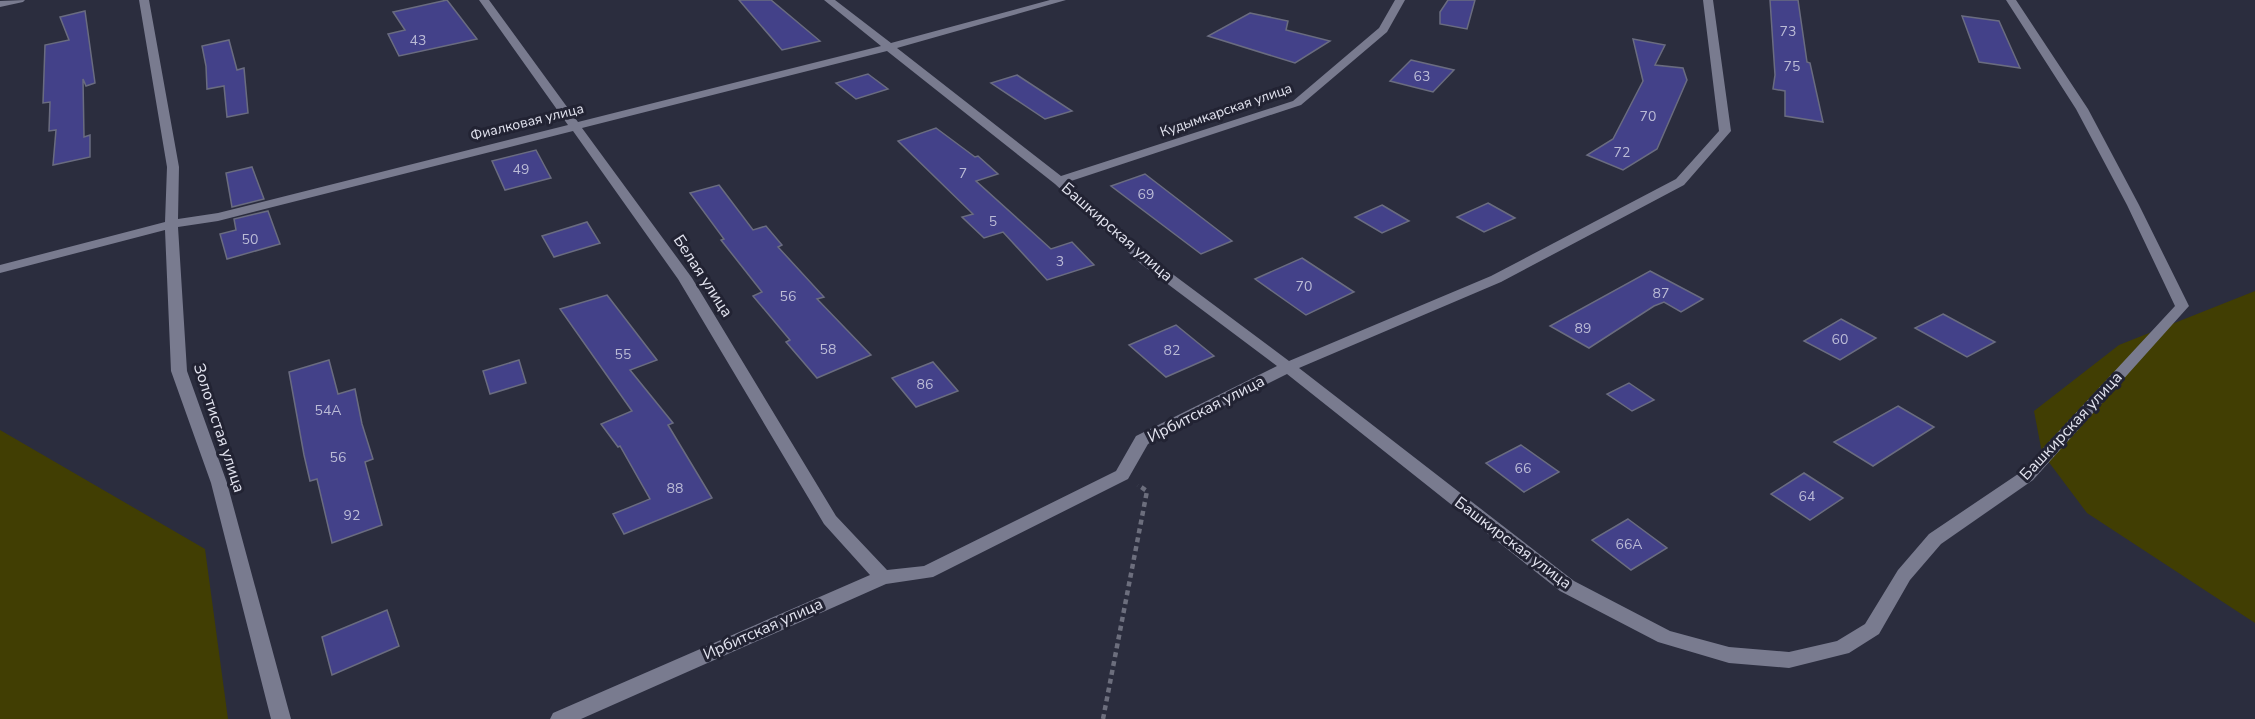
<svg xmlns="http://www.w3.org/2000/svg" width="2255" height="719" viewBox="0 0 2255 719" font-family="'Nunito Sans',sans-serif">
<rect width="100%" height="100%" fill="#2b2d3e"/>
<g fill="#413e03">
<polygon points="2255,291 2255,623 2087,513 2042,453 2034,411 2119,345"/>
<polygon points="0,430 205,549 228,719 0,719"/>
</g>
<g fill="#434189" stroke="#6a6c80" stroke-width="1.5">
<polygon points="447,0 477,39 399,56 388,34 405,30 393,12"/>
<polygon points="739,0 771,0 820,41 782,50"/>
<polygon points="1448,0 1475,0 1467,29 1440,24 1440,12"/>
<polygon points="1770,0 1798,0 1807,62 1810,63 1823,122 1785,116 1785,91 1773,89 1775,75"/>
<polygon points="85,11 95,83 86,86 83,79 84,137 90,135 90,157 53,165 56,130 49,131 50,102 43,103 45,45 69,40 60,17"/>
<polygon points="1250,13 1288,21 1286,30 1330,41 1295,63 1208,36"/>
<polygon points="1962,16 1999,21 2020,68 1979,62"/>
<polygon points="1633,39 1665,45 1655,65 1683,68 1687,80 1657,149 1623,170 1587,155 1613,139 1643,81"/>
<polygon points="229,40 237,70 244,68 248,113 227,117 224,86 207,89 206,66 202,46"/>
<polygon points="1411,60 1454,70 1433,92 1390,81"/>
<polygon points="868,74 888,89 856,99 836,83"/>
<polygon points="1017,75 1072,111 1045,119 991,83"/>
<polygon points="936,128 975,157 978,156 998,174 976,181 1051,249 1072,242 1094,265 1047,280 1003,232 984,238 962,217 973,214 898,141"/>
<polygon points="536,150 551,178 505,190 492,161"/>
<polygon points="252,167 264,199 232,207 226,173"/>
<polygon points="1145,174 1232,241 1201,254 1111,186"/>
<polygon points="719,185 753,230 766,226 782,245 778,247 824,297 817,299 871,355 817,378 786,342 790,340 753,296 762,292 721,240 724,239 690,193"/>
<polygon points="1488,203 1515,218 1484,232 1457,217"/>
<polygon points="1382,205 1409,221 1382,233 1355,217"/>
<polygon points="268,211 280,244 227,259 220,234 236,230 234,219"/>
<polygon points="587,222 600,243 554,257 542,236"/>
<polygon points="1302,258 1354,292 1306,315 1255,279"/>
<polygon points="1650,271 1703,299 1681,312 1664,302 1654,306 1589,348 1550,326"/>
<polygon points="607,295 657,360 630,370 673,423 668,425 712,498 624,534 613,514 650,499 620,446 618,447 601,424 632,411 560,309"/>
<polygon points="1943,314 1995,342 1967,357 1915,328"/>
<polygon points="1841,319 1876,338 1840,360 1804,341"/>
<polygon points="1176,325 1214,356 1166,377 1129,345"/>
<polygon points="329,360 338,394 355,389 362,424 373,459 365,462 382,525 332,543 317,479 310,481 304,455 289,372"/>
<polygon points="519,360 526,383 490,394 483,371"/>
<polygon points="933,362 958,391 916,407 892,378"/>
<polygon points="1629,383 1654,400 1632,411 1607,394"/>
<polygon points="1898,406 1934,427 1873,466 1834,442"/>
<polygon points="1521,445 1559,472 1524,492 1486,463"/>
<polygon points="1804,473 1843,498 1810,520 1771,494"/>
<polygon points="1628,519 1667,548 1631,570 1592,540"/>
<polygon points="387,610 399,646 332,675 322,637"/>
</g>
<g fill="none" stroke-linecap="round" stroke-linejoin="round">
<polyline stroke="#6c6e7d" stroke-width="4.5" stroke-dasharray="5 4" stroke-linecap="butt" points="1103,719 1147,491 1138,485"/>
<path fill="#797b8f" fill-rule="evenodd" d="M139,0h10l30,167 -1,52 40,-6 350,-88 -89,-125h10l89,122 303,-76 -57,-46h11l56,43 159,-43h16l-169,48 164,128 232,-75 86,-73 16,-28h10l-18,32 -86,73 -233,77 83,76 138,103 202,-85 185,-97 43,-48 -16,-131h10l18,131 -47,54 -183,97 -202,86 275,213 96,50 59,16 60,5 48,-11 28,-17 33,-54 31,-36 92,-62 154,-166 -48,-101 -51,-96 -70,-109h10l72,109 51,96 50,101 -156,174 -92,64 -31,36 -31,54 -30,19 -60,15 -60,-5 -71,-21 -98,-51 -273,-217 -139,70 -20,35 -195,98 -47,7 -305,135h-31l3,-6 317,-138 -46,-51 -146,-245 -105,-148 -355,90 -40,6 9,144 40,112 64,236h-20l-60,-236 -40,-112 -6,-141 -165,43v-8l165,-43 2,-55zM887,51l168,133 86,80 136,102 -141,70 -20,35 -192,95 -37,4 -51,-54 -144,-238 -110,-150z"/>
<polygon fill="#797b8f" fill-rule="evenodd" points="25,0 23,2 0,7 0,1"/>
</g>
<g text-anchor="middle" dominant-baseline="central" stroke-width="6" stroke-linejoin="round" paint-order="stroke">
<g font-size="14" fill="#bbbbd6">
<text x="1788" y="31">73</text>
<text x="418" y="40">43</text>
<text x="1792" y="66">75</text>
<text x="1422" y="76">63</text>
<text x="1648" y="116">70</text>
<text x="1622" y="152">72</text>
<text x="521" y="169">49</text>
<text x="963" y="173">7</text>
<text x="1146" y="194">69</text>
<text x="993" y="221">5</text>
<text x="250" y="239">50</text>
<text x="1060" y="261">3</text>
<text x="1304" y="286">70</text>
<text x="1661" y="293">87</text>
<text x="788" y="296">56</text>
<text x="1583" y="328">89</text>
<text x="1840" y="339">60</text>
<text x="828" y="349">58</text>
<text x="1172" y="350">82</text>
<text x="623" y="354">55</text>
<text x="925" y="384">86</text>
<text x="328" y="410">54А</text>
<text x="338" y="457">56</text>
<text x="1523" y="468">66</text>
<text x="675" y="488">88</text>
<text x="1807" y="496">64</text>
<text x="352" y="515">92</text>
<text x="1629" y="544">66А</text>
</g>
<g font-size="14" fill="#e3e4f0" stroke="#222333">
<text transform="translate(1226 110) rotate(-19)">Кудымкарская улица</text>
<text transform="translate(527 122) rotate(-14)">Фиалковая улица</text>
</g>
<g font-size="16" fill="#e3e4f0" stroke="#222333">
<text transform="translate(1117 232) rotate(41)">Башкирская улица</text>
<text transform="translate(703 276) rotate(57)">Белая улица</text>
<text transform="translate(1206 409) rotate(-27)">Ирбитская улица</text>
<text transform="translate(2071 426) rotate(-47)">Башкирская улица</text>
<text transform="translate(219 428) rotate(72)">Золотистая улица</text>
<text transform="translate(1513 543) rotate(37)">Башкирская улица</text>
<text transform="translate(763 629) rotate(-24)">Ирбитская улица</text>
</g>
</g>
</svg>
